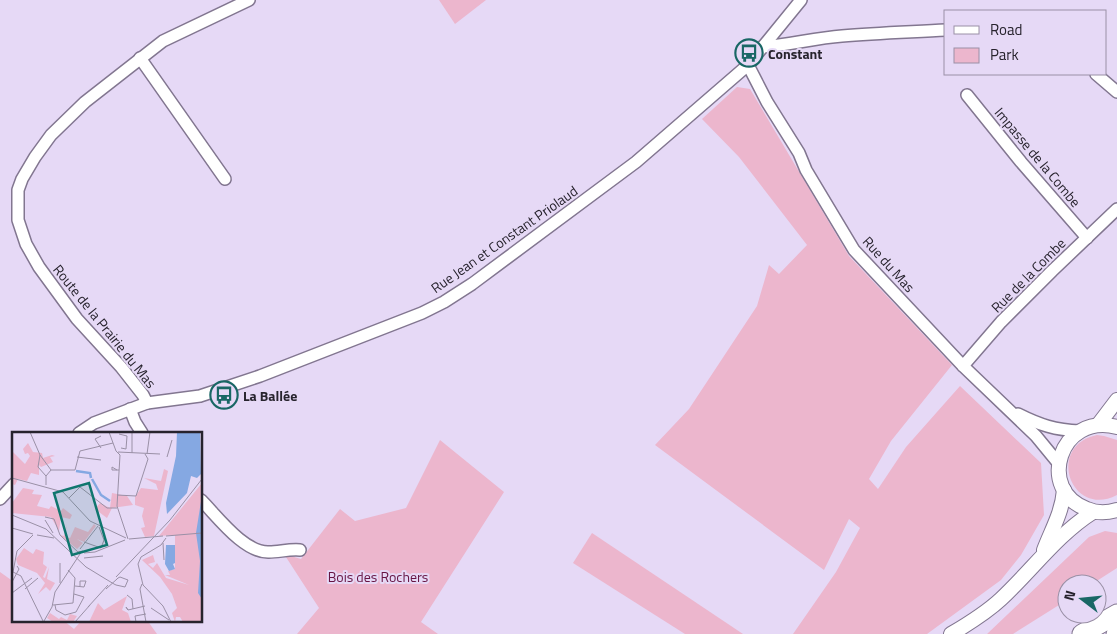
<svg xmlns="http://www.w3.org/2000/svg" width="1117" height="634" viewBox="0 0 1117 634" font-family="'Titillium Web',sans-serif">
<rect width="100%" height="100%" fill="#e6d9f6"/>
<g fill="#ecb6cd">
<polygon points="439,0 486,0 455,24"/>
<polygon points="737,87 750,89 849,256 952,365 891,441 869,479 878,489 906,447 960,386 1041,463 1044,515 1021,555 1001,580 927,634 793,634 836,572 860,528 849,519 824,570 655,445 689,409 757,306 769,265 779,274 807,245 739,157 702,119"/>
<path d="M1097,435l7,1 13,4v55c-46,24 -72,-49 -20,-60z"/>
<polygon points="440,440 504,492 421,622 438,634 297,634 319,608 284,554 301,559 340,509 355,521 406,508"/>
<polygon points="1105,531 1117,533 1117,568 1092,584 1067,584 1067,600 1013,634 987,634 1089,537"/>
<polygon points="592,533 743,634 685,634 573,563"/>
<polygon points="0,572 14,582 14,620 63,620 74,629 82,620 147,620 157,634 0,634"/>
</g>
<g fill="none" stroke-linecap="round" stroke-linejoin="round">
<g stroke="#827690" stroke-width="14">
<g id="minor">
<path d="M762,47c27,-2 53,-9 80,-11 34,-3 69,-4 104,-6"/>
<polyline points="140,58 225,179"/>
<polyline points="748,65 767,102 799,153 806,170 854,250 963,366 1036,436 1059,464"/>
<polyline points="1096,74 1117,92"/>
<polyline points="967,95 1021,162 1087,238"/>
<polyline points="963,366 1001,322 1052,271 1117,209"/>
<polyline points="147,403 143,395 121,367 77,319 39,267 26,244 18,220 18,190 22,179 35,157 51,135 85,102 163,41 249,0"/>
<polyline points="130,409 135,422 142,433"/>
<path d="M1018,414c22,11 37,16 62,17"/>
<polyline points="79,433 94,423 147,403 200,396 260,376 422,313 444,302 472,284 636,162 748,65 801,0"/>
<polyline points="0,499 14,484"/>
<path d="M201,500c16,16 43,53 68,52 10,0 20,-3 31,-2"/>
</g>
</g>
<g stroke="#827690" stroke-width="16">
<g id="tertiary">
<polyline points="1098,425 1117,400"/>
<path d="M1117,427c-58,-15 -81,64 -30,82 9,4 20,4 30,1"/>
<path d="M1044,550c8,-21 18,-37 20,-60"/>
<path d="M951,634c17,-10 35,-21 50,-35 31,-29 57,-65 92,-87"/>
</g>
</g>
<g stroke="#827690" stroke-width="21">
<g id="trunk">
<polyline points="1082,634 1117,614"/>
<polyline points="1116,634 1117,633"/>
</g>
</g>
<use href="#minor" stroke="#fff" stroke-width="11"/>
<use href="#tertiary" stroke="#fff" stroke-width="14"/>
<use href="#trunk" stroke="#fff" stroke-width="19"/>
</g>
<defs>
<g id="bus-ring" transform="scale(1.4375)"><circle r="9.5" fill="#e6d9f6" stroke="#196765" stroke-width="1.5"/><path d="M-5-6H5V4H4V6H2V4H-2V6H-4V4H-5ZM-3.5-4V0h7V-4ZM-3.5 1.2v1.5H-2V1.2ZM2 1.2v1.5H3.5V1.2Z" fill="#196765"/></g>
</defs>
<g fill-rule="evenodd">
<use href="#bus-ring" x="749" y="53"/>
<use href="#bus-ring" x="224" y="395"/>
</g>
<g text-anchor="middle" dominant-baseline="central" stroke-width="4" stroke-linejoin="round" paint-order="stroke">
<g font-size="14" font-weight="bold" fill="#27232d" stroke="#e6d9f6" text-anchor="start">
<text x="768" y="53">Constant</text>
<text x="243" y="395">La Ballée</text>
</g>
<g font-size="14" fill="#27232d" stroke="#e6d9f6">
<text transform="translate(1038 157) rotate(50)">Impasse de la Combe</text>
<text transform="translate(504 239) rotate(-35)">Rue Jean et Constant Priolaud</text>
<text transform="translate(889 264) rotate(48)">Rue du Mas</text>
<text transform="translate(1028 275) rotate(-45)">Rue de la Combe</text>
<text transform="translate(105 326) rotate(51)">Route de la Prairie du Mas</text>
</g>
<g font-size="14" fill="#661443" stroke="#e6d9f6">
<text x="378" y="576">Bois des Rochers</text>
</g>
</g>
<g transform="translate(12 432)">
<rect width="190" height="190" fill="#e6d9f6"/>
<path d="M16,11l5,9 9,1 1,5 9,-3 3,1 -5,1 3,5 -12,5 -2,-2v10l-8,-2 -4,8 -9,-2 -3,6 -3,-1v-33l13,13 5,-8 -2,-3 -3,1 -2,-5zM152,37l4,2 -14,65 -9,1 -4,-9 4,-1 -3,-11 2,-8 -9,-3v-8l6,-9 17,2 -2,-6 -12,-6 17,3zM190,51v139h-19l-3,-5h-4l-1,5 -3,-9 5,-5 -5,-14 -12,-17 -18,-17 11,-5 2,7 -7,2 5,4 4,-5 9,15 23,7 -24,-10h5l-2,-4 7,-2v-34l-16,1zM11,56l11,2 -2,4 10,1 -5,11 12,3 2,-3 10,5 2,-3 9,7 -2,4 -9,-2 -2,14 -8,-14 -39,-4v-10zM100,61l15,3 6,9 -21,3 -5,10 -12,-9 5,-6 10,5zM55,92l-2,13 5,1 5,-11 13,5 6,-8 2,2 -12,16 -7,-3 6,4 -6,6 -17,-14 4,1zM12,116l9,6 3,-5 8,3 -1,12 4,3 -4,10 2,1 4,-11 -2,12 8,4 -5,8 -4,-4 -8,7 7,-11 -8,-10 -19,-8 -2,-6zM115,164l-5,14 6,3 3,9h-42l9,-19 6,7zM38,181l9,6 2,-2 6,3 3,-6 7,2 -4,6h-20l-6,-4z" fill="#ecb6cd"/>
<path d="M165,0h23l1,42 -4,4 -6,-2 -4,17 -20,21 -1,-11 10,-47zM190,63l-1,44 1,60 -4,-6 2,-32 -4,-28zM154,113h9v18l-2,1 2,5 -6,2 -4,-7z" fill="#85a8e2"/>
<path fill="none" stroke="#85a8e2" stroke-width="2.5" d="M64,39l14,2 1,5M80,47l9,16 9,6"/>
<path fill="none" stroke="#9a90a6" stroke-width="1" d="M18,0l10,23 11,15M97,0l7,19M107,2l8,2 -1,13 -5,-1M89,4l-6,3 6,9M104,19l4,4 -3,51 11,33M106,20l42,2M120,21v-21M135,22l3,-22M28,23l-2,12 8,9M65,25l24,3M155,25l5,-17M105,38l-5,-3v3h7M0,46l51,14 27,29 36,17M34,53v-9l5,-6h24l5,-19 33,-8M105,63l19,1 12,-37 -3,-5M57,66l11,-11 27,21h10M0,83l34,14 40,38 5,3 13,8 10,6 2,1 9,2 3,-7 -8,-3 -2,1 -1,1 -11,10M33,85l9,2 6,16 20,19 3,-3 -5,1M33,88l8,13M0,96l21,6M25,103l17,3M154,104l36,-3M154,106l-5,7 -20,12 -3,7 5,21 20,21 8,16M117,107l34,-3M72,110l17,6 3,-8 -5,-13M151,111l1,17M68,117l18,-23M72,121l11,-1 30,-12M72,126l19,-2M48,131v20M1,140l8,4 22,45M1,140l4,-21 16,-16M104,145l54,-57 32,-41M0,150l7,-13 -2,-3M130,152l-2,5 6,33M63,154l9,1 2,-6h-6v5M13,157l13,-11M0,161l20,-15M115,163l5,4 1,10M41,173l20,-2 2,-25 -7,-8M43,173l1,5 9,5 11,-3 8,-15 -10,-3M76,175l20,-22M139,176l18,12M116,178l-2,-3 2,3 17,-4M32,189l8,-14 3,-15 25,-38M63,190l15,-17M124,190l-1,-6 11,-2"/>
<path fill="#0f766e" fill-opacity="0.15" stroke="#0f766e" stroke-width="2.5" d="M77,51l18,62 -35,10 -18,-62z"/>
<rect width="190" height="190" fill="none" stroke="#27232d" stroke-width="2.5"/>
</g>
<rect x="944" y="10" width="162" height="65" fill="#e6d9f6" stroke="#9a90a6"/>
<rect x="954" y="26" width="25" height="8" fill="#ffffff" stroke="#9a90a6"/>
<text x="990" y="35" font-size="15" fill="#27232d">Road</text>
<rect x="954" y="48" width="25" height="15" fill="#ecb6cd" stroke="#9a90a6"/>
<text x="990" y="60" font-size="15" fill="#27232d">Park</text>
<g transform="translate(1082 599) rotate(286)"><circle r="24" fill="#e6d9f6" stroke="#9a90a6"/>
<path d="M0-4L9 19L0 12L-9 19Z" fill="#196765"/>
<text y="-8" font-size="14" font-weight="bold" text-anchor="middle" fill="#27232d">N</text>
</g>
</svg>
